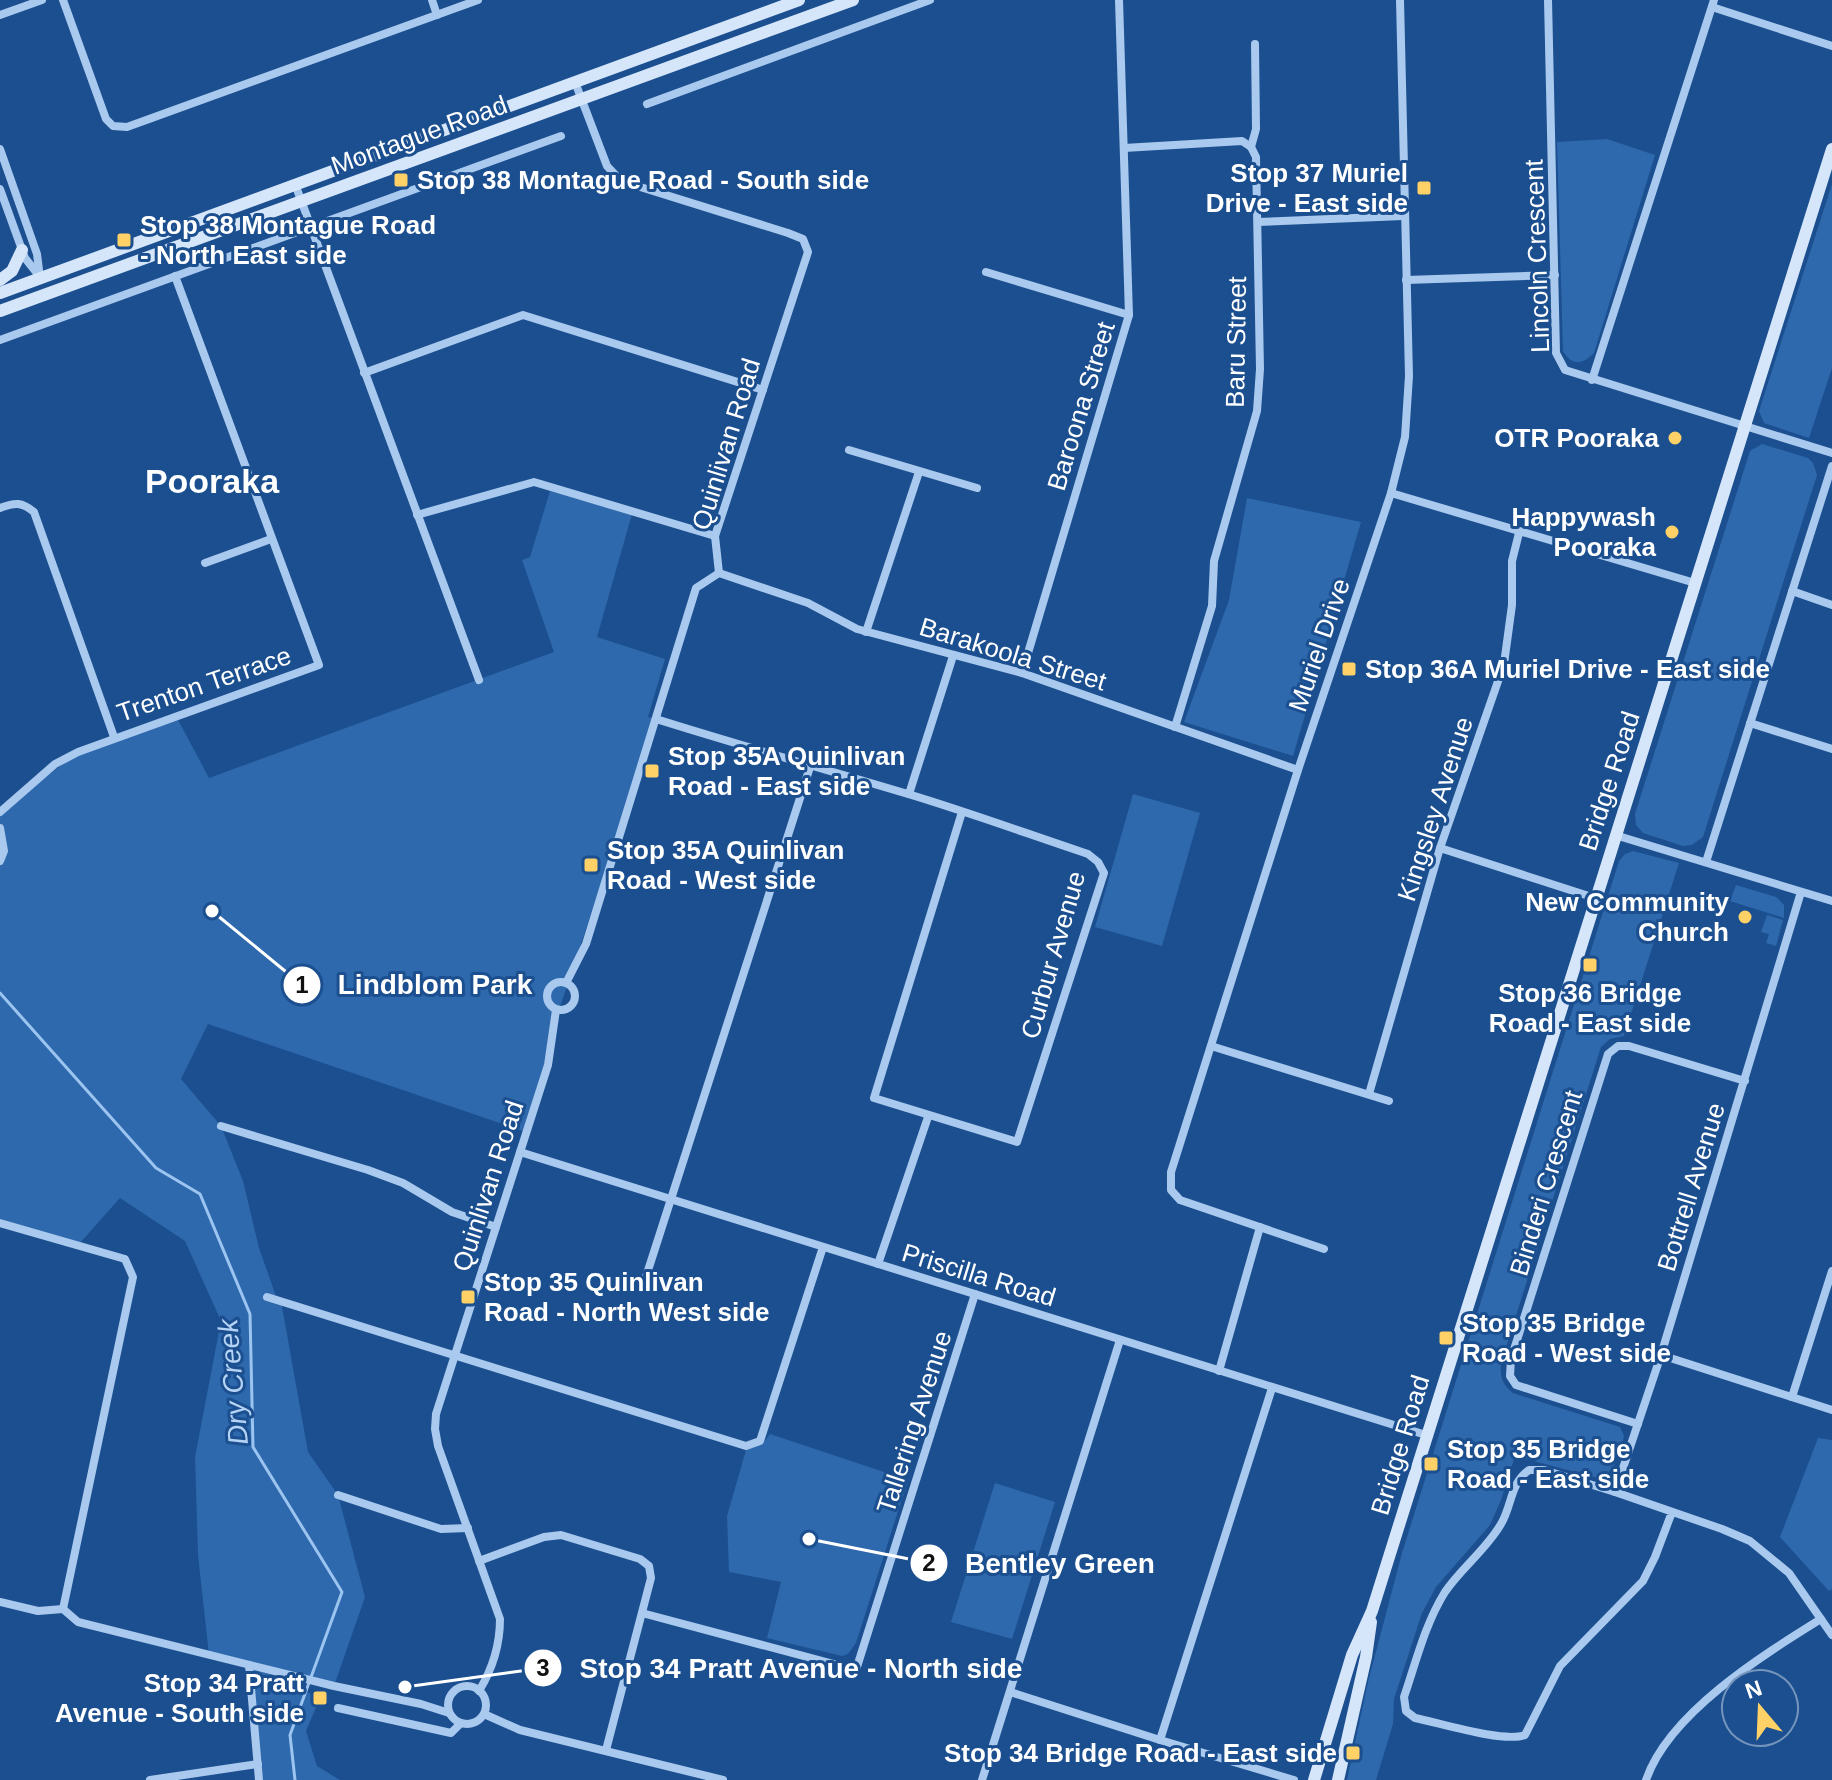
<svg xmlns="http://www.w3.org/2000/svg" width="1832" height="1780" viewBox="0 0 1832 1780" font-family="Helvetica,sans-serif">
<rect width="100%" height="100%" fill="#1b4f8f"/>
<g fill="#2e69ad">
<path d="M1607,139l48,16 -61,198c-12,12 -22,13 -31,-2l-6,-209z"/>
<polygon points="1832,184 1832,368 1809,438 1764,423 1759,411"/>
<polygon points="1762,444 1808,458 1813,463 1817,475 1703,837 1692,845 1683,846 1643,833 1636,825 1635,814 1750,451"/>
<polygon points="550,491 632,514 597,637 665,659 648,717 656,719 559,1010 526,1132 208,1024 181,1079 221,1126 243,1181 259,1248 277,1299 281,1301 308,1452 338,1495 365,1597 334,1686 255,1667 320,1698 306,1731 317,1766 340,1780 259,1780 249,1665 209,1655 198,1555 195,1457 221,1321 185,1241 120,1198 79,1244 0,1222 0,813 78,752 176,716 209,778 554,652 522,560 530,557"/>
<polygon points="1247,498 1361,522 1293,756 1184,722 1229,600"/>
<polygon points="1133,794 1200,813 1162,946 1095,927"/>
<path d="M1633,851l46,12 -55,173 -14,3 -9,8 -100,316c-1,14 1,21 12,30l107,34 4,9c-5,17 -7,36 -26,42l-83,-22 -14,44 -11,25 -54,62 -14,26 -28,86 -1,25 -17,56h-29l21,-98 34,-129 217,-692 6,-7z"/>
<polygon points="1736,885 1776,897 1784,905 1784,918 1730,901"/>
<polygon points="1767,915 1783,920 1776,946 1766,943 1769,934 1761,932"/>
<polygon points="770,1434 908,1480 856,1643 848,1654 842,1656 767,1638 781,1582 729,1572 727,1516 746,1450 763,1443"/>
<polygon points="1818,1438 1832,1440 1832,1589 1829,1591 1780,1537"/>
<polygon points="995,1483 1055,1502 1012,1639 951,1622"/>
</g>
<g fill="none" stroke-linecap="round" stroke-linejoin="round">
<polyline stroke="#9cc4f0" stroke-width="3" points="0,993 156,1168 200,1194 250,1314 253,1447 342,1592 290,1735 295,1780"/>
<g stroke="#a9c9ee" stroke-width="8">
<polyline points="63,0 106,119 113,126 127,127 478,0"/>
<polyline points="432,0 437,15"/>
<polyline points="1548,0 1556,353 1565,370 1832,453"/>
<polyline points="1712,7 1832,46"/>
<polyline points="0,15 42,0"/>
<polyline points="575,82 607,166 621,181 788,233 803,239 808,252 715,536 719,573"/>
<polyline points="647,104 930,0"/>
<polyline points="1124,148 1242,141 1251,147"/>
<polyline points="0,149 37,254 40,278"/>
<polyline points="295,184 479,680"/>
<polyline points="0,189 25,258 40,277"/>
<polyline points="1258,222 1403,216"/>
<polyline points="986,272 1129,315"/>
<polyline points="1406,280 1555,275"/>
<polyline points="0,340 561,136"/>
<polyline points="364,373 523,315 763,390"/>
<polyline points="1592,380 1714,0"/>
<polyline points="849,450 977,488"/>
<polyline points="1391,493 1695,583"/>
<path d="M0,508c15,-6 22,-6 34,4l80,225"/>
<polyline points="417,515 534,482 715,536"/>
<polyline points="205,563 271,539"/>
<polyline points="719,573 808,603 857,629 1022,673 1298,770"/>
<polyline points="1792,591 1832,605"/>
<polyline points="866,632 919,472"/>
<polyline points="1022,673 1129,315 1119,0"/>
<path d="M656,719c83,26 168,50 252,75 60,18 120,40 180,60l10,8 6,11 -87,269 -143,-44 88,-286"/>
<polyline points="1750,723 1832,749"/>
<polyline points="1175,727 1212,606 1214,561 1257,411 1260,369 1256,157 1251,147 1256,129 1255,44"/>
<polyline points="909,794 953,656"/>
<polyline points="0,812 55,764 78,752 319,665 175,276"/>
<polyline points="0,828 4,851 0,861"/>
<polyline points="1615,835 1832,901"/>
<polyline points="1440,848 1595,898"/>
<polyline points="1706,862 1832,466"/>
<circle cx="561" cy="996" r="14"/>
<polyline points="566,983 586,944 696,588 719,573"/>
<polyline points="1211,1046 1389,1101"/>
<polyline points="1369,1094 1440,848 1504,664 1512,605 1512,561 1519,533"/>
<polyline points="221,1126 368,1170 403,1183 452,1212 496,1227"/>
<polyline points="520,1152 1426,1435"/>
<polyline points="0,1223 125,1259 133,1277 63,1609"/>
<polyline points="1324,1249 1180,1200 1171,1190 1171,1172 1298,770 1391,493 1405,437 1409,376 1400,0"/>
<polyline points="878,1264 928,1117"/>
<polyline points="643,1286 810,767"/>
<polyline points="267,1297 746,1446 760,1441 823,1247"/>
<polyline points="1661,1355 1832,1410"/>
<polyline points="1219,1371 1260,1227"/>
<polyline points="1792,1397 1832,1271"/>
<polyline points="1638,1424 1516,1385 1510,1376 1511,1359 1608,1054 1618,1046 1629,1046 1745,1081"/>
<polyline points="1615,1492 1661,1355 1801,892"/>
<polyline points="338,1495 441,1529 468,1528"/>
<path d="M1672,1512l-17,45 -12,24 -83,85 -35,69c-22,8 -85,-12 -110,-17l-9,-7 -2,-14c12,-35 21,-73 41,-105 16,-24 41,-42 56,-68 11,-18 9,-41 28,-54h15l71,22 107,37 28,12 39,32 43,62"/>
<polyline points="479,1561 544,1537 561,1535 640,1559 649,1566 651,1578 606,1750"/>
<polyline points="0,1602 38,1611 63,1609 78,1622 334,1686 421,1704 449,1713"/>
<polyline points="642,1613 856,1670 975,1294"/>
<polyline points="249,1665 259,1780"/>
<circle cx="467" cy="1705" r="19"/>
<path d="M479,1691c14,-23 21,-45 21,-72l-62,-173 -3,-17 1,-15 112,-349 8,-55"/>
<polyline points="1010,1692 1160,1740 1294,1780"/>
<polyline points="338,1708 451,1733 460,1724"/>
<polyline points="484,1714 520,1730 723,1780"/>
<polyline points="1160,1740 1272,1388"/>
<polyline points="150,1780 258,1764"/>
<polyline points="982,1780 1120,1340"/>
<path d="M1646,1780c23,-67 117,-125 175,-161"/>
</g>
<g stroke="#d6e6fa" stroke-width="12">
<polyline points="0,280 12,271 22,250"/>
<polyline points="0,293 799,0"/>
<polyline points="0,311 853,0"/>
<polyline points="1314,1780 1352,1655 1372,1611 1832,149"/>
<polyline points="1338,1780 1366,1657 1371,1622"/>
</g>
</g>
<g fill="#ffd166" stroke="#1b4f8f" stroke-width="3">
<rect x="393" y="172" width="16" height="16" rx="4"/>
<rect x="1416" y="180" width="16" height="16" rx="4"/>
<rect x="116" y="232" width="16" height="16" rx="4"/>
<circle cx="1675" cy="438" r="8"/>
<circle cx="1672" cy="532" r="8"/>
<rect x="1341" y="661" width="16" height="16" rx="4"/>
<rect x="644" y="763" width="16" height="16" rx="4"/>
<rect x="583" y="857" width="16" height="16" rx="4"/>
<circle cx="1745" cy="917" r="8"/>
<rect x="1582" y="957" width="16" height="16" rx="4"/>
<rect x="460" y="1289" width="16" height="16" rx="4"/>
<rect x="1438" y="1330" width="16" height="16" rx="4"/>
<rect x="1423" y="1456" width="16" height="16" rx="4"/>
<rect x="312" y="1690" width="16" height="16" rx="4"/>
<rect x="1345" y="1745" width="16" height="16" rx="4"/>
</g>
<g text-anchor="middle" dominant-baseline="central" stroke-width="6" stroke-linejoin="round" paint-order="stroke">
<g font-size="26" fill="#fff" stroke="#1b4f8f">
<text transform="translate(419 135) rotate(-20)">Montague Road</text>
<text transform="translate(1537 256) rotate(-92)">Lincoln Crescent</text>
<text transform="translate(1236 342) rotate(-89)">Baru Street</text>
<text transform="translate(1081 406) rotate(-73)">Baroona Street</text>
<text transform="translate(726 444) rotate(-73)">Quinlivan Road</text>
<text transform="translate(1319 645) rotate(-71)">Muriel Drive</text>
<text transform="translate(1013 654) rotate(17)">Barakoola Street</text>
<text transform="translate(204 684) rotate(-19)">Trenton Terrace</text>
<text transform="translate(1609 781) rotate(-72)">Bridge Road</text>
<text transform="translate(1435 809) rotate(-72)">Kingsley Avenue</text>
<text transform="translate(1053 955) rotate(-74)">Curbur Avenue</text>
<text transform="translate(1546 1183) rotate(-73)">Binderi Crescent</text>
<text transform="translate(488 1186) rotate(-72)">Quinlivan Road</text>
<text transform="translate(1691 1187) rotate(-73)">Bottrell Avenue</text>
<text transform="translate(979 1275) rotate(17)">Priscilla Road</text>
<text transform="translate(914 1422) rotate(-72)">Tallering Avenue</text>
<text transform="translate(1400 1445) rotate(-73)">Bridge Road</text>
</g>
<g font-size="26" font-weight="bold" fill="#fff" stroke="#1b4f8f" text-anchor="start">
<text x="1408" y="173" text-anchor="end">Stop 37 Muriel<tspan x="1408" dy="30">Drive - East side</tspan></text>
<text x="417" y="180">Stop 38 Montague Road - South side</text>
<text x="140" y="225">Stop 38 Montague Road<tspan x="140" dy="30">- North East side</tspan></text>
<text x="1659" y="438" text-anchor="end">OTR Pooraka</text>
<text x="1656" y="517" text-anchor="end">Happywash<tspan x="1656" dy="30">Pooraka</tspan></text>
<text x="1365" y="669">Stop 36A Muriel Drive - East side</text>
<text x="668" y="756">Stop 35A Quinlivan<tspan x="668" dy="30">Road - East side</tspan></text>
<text x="607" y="850">Stop 35A Quinlivan<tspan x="607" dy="30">Road - West side</tspan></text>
<text x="1729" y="902" text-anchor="end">New Community<tspan x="1729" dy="30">Church</tspan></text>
<text x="1590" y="993" text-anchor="middle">Stop 36 Bridge<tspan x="1590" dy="30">Road - East side</tspan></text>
<text x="484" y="1282">Stop 35 Quinlivan<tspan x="484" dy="30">Road - North West side</tspan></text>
<text x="1462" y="1323">Stop 35 Bridge<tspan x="1462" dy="30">Road - West side</tspan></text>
<text x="1447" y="1449">Stop 35 Bridge<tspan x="1447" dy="30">Road - East side</tspan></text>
<text x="304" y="1683" text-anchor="end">Stop 34 Pratt<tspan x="304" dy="30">Avenue - South side</tspan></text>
<text x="1337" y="1753" text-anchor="end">Stop 34 Bridge Road - East side</text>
</g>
<g font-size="28" font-style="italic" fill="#b5d3f5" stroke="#1b4f8f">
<text transform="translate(233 1382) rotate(-95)">Dry Creek</text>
</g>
<g font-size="34" font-weight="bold" fill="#fff" stroke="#1b4f8f">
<text x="212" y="481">Pooraka</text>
</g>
</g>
<path fill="none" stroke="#fff" stroke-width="3" d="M212 911L302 985M809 1539L929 1563M405 1687L543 1668"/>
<g fill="#fff" stroke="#1b4f8f" stroke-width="3">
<circle cx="212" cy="911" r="8"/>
<circle cx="809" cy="1539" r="8"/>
<circle cx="405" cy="1687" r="8"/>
<circle cx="302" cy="985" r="20"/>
<circle cx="929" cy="1563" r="20"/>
<circle cx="543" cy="1668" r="20"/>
</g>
<g font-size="24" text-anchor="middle" font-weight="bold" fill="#111">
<text x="302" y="993">1</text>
<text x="929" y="1571">2</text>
<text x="543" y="1676">3</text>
</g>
<g font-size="28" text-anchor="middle" font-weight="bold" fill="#fff" stroke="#1b4f8f" stroke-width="6" stroke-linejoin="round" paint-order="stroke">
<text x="435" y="994">Lindblom Park</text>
<text x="1060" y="1573">Bentley Green</text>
<text x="801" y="1678">Stop 34 Pratt Avenue - North side</text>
</g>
<g transform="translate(1760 1708) rotate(341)"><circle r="38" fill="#1b4f8f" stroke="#7695bc" stroke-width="2"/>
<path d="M0-6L14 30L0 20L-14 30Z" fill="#ffd166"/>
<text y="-12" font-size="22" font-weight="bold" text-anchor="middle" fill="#ffffff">N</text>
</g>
</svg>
